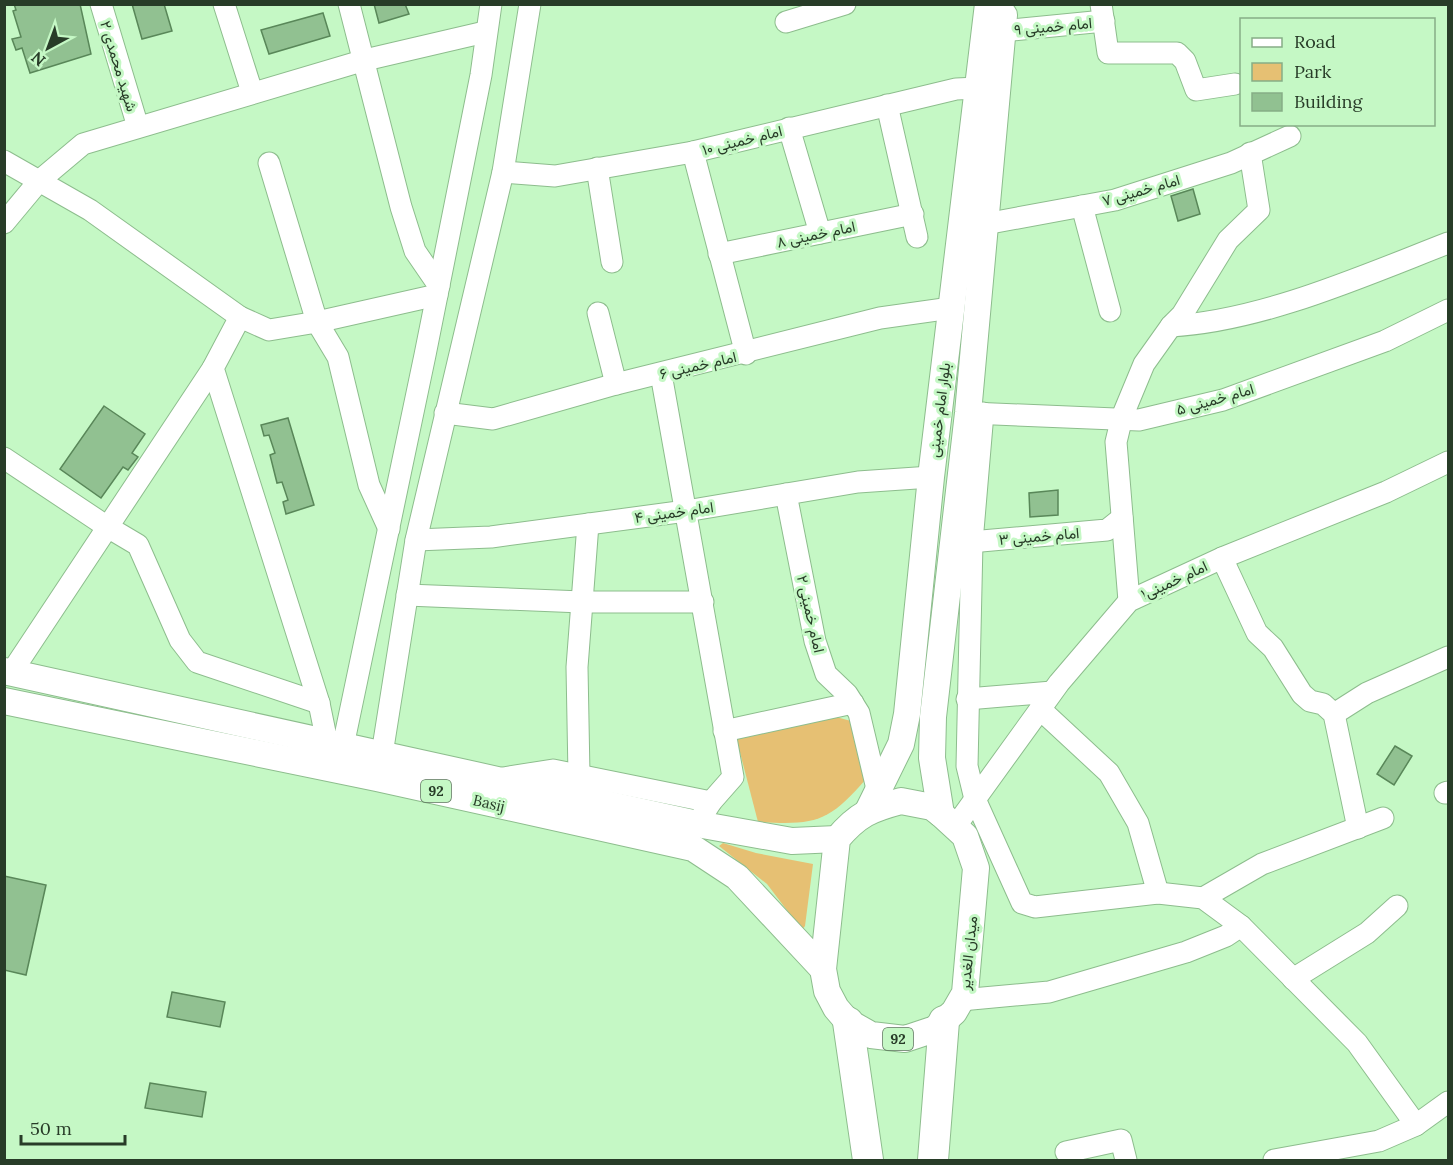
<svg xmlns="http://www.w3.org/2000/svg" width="1453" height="1165" viewBox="0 0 1453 1165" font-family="Lora,Vazirmatn,serif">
<rect width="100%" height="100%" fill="#c5f8c5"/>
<g fill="#e6c073">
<path d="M825,714l26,7 16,57c-39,45 -51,47 -109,44l-22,-85z"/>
<polygon points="723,843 756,853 813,864 805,926 802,930 767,884 719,846"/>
</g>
<g fill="#91c191" stroke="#598759" stroke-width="1.5">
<polygon points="14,4 80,4 91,54 30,73 22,48 16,50 12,39 21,37 13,11 16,10"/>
<polygon points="132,4 164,4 172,31 142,39"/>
<polygon points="374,4 405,4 409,14 379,23"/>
<polygon points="323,13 330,36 269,54 261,30"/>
<polygon points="1193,189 1200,214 1178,221 1171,196"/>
<polygon points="104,406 145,434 132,453 138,457 128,470 123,467 101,498 60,469"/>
<polygon points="288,418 314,505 286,514 283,502 288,500 282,482 277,483 270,455 275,453 269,435 264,436 261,425"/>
<polygon points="1058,490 1058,515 1030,517 1029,493"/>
<polygon points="1395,746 1412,756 1394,785 1377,774"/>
<polygon points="4,876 46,885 26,975 4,970"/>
<polygon points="172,992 225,1002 220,1027 167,1017"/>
<polygon points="150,1083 206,1092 202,1117 145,1108"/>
</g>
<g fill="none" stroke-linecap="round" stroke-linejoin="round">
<g stroke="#8dbd8d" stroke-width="23">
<g id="minor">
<polyline points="101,4 138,127"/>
<polyline points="224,4 252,92"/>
<polyline points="349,4 401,207 415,251 439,286"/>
<polyline points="1101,4 1108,53 1177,53 1185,61 1196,90 1235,84"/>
<polyline points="786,22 845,4"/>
<polyline points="1002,31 1104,21"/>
<polyline points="887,105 917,237"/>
<polyline points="789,128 820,233"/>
<polyline points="693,152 746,354"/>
<polyline points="4,161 90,210 240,317 269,330 317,322 437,295"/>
<polyline points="269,163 317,322 338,357 369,485 389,529"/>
<polyline points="597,168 612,262"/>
<polyline points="503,172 555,176 693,152 956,89 978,88"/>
<polyline points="1082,206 1110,311"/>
<polyline points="4,223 39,181 83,144 365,60 485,32"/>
<polyline points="985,224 1115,200 1231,163 1290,136"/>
<polyline points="719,254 913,214"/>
<polyline points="598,313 616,384"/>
<polyline points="240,317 213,368 319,703 327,742"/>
<path d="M1171,326c91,-5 192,-50 277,-83"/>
<polyline points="661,374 733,777 711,802 697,824"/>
<polyline points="445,413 493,419 616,384 880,318 951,308"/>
<polyline points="971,413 1139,420 1223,400 1385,341 1448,310"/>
<polyline points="983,413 972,542 967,766 975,799 1022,903 1035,907 1158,893 1203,898 1241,926 1357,1043 1416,1125"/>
<polyline points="4,458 106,526 138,545 180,640 197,662 319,703"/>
<polyline points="786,494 815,641 826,674 847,694 859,713 878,793"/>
<polyline points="416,540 491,537 686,511 858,482 931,477"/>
<polyline points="959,543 1107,530 1122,518"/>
<polyline points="1222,558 1257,633 1273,648 1302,694 1310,701 1323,704 1334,714 1358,828"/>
<polyline points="407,595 582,602 703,602"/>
<polyline points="1129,601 1116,442 1122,417 1144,364 1171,326 1182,315 1228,240 1259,210 1250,153"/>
<polyline points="11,673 213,368"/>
<polyline points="967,699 1052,692"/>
<polyline points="1040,709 1109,773 1138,823 1158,893"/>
<polyline points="1334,714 1367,693 1448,657"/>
<polyline points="724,731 853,703"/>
<polyline points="343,746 425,355 481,75 491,4"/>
<polyline points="382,754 416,540 503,172 530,4"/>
<polyline points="579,775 577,667 588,524"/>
<polyline points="503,778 553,770 711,802"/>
<polyline points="1445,793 1448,792"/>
<polyline points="955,827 1059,683 1129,601 1222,558 1386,492 1448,462"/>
<polyline points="1203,898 1262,864 1383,818"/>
<polyline points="1293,979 1367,933 1397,906"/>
<polyline points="961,1000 1049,992 1186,952 1226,936 1241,926"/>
<polyline points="1066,1152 1121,1140 1126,1160"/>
<polyline points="1274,1160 1379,1141 1416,1125 1448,1102"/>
</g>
</g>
<g stroke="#8dbd8d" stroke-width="28">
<g id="major">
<polyline points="4,671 697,824 792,841 837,839"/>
<polyline points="4,701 377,778 693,848 737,877 823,969"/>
<path d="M901,801l31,6 9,7 24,22 11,32 -11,125 -11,19 -19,17 -30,10 -34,-4 -23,-13 -12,-14 -9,-17 -4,-22 14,-130c21,-25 34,-30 64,-38z"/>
<polyline points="869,809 901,744 907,714 931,477 988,4"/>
<polyline points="941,814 932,758 933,717 968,413 1004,15"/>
</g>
</g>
<g stroke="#8dbd8d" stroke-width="32">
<g id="highway">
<polyline points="848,1022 868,1160"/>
<polyline points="933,1160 944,1021"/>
</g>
</g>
<use href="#minor" stroke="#fff" stroke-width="21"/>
<use href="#major" stroke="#fff" stroke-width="26"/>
<use href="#highway" stroke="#fff" stroke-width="30"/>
</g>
<g text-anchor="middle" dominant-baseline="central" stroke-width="6" stroke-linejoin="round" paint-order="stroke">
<g fill="#c5f8c5" stroke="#577457" stroke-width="1.5">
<rect x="421" y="780" width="30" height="22" rx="4.5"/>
<rect x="883" y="1028" width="30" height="22" rx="4.5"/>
</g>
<g font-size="14" font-weight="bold" fill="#283c28">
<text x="436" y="791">92</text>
<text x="898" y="1039">92</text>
</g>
<g font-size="15" fill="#283c28" stroke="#c5f8c5">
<text transform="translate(1053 26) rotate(-5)">امام خمینی ۹</text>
<text transform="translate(119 66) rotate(73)">شهید محمدی ۲</text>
<text transform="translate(742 140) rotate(-14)">امام خمینی ۱۰</text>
<text transform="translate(1141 190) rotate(-16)">امام خمینی ۷</text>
<text transform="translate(816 234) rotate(-12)">امام خمینی ۸</text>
<text transform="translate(698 365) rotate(-13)">امام خمینی ۶</text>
<text transform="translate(1215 399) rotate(-16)">امام خمینی ۵</text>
<text transform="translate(939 410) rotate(-83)">بلوار امام خمینی</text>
<text transform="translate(674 512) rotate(-8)">امام خمینی ۴</text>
<text transform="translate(1039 536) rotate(-5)">امام خمینی ۳</text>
<text transform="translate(1174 580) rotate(-25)">امام خمینی۱</text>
<text transform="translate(811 614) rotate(77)">امام خمینی ۲</text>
<text transform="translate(489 803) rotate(13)">Basij</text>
<text transform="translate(968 953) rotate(-84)">میدان الغدیر</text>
</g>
</g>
<rect width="1453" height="1165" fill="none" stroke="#283c28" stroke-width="12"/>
<rect x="1240" y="18" width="195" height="108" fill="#c5f8c5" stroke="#86ad86" stroke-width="1.5"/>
<rect x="1252" y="38" width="30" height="9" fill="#ffffff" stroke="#86ad86" stroke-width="1.5"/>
<text x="1294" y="48" font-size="18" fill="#283c28">Road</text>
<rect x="1252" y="63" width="30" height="18" fill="#e6c073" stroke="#86ad86" stroke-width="1.5"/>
<text x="1294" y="78" font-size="18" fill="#283c28">Park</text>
<rect x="1252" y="93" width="30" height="18" fill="#91c191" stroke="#86ad86" stroke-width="1.5"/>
<text x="1294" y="108" font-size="18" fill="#283c28">Building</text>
<g transform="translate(48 48) rotate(221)" stroke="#c5f8c5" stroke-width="4.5" paint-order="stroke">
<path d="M0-4.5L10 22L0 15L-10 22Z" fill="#283c28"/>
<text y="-9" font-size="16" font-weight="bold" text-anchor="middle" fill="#283c28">N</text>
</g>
<path d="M21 1135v9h104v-9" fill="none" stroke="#283c28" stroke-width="3"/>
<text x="30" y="1135" font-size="18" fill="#283c28" stroke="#c5f8c5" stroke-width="4.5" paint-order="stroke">50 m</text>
</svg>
